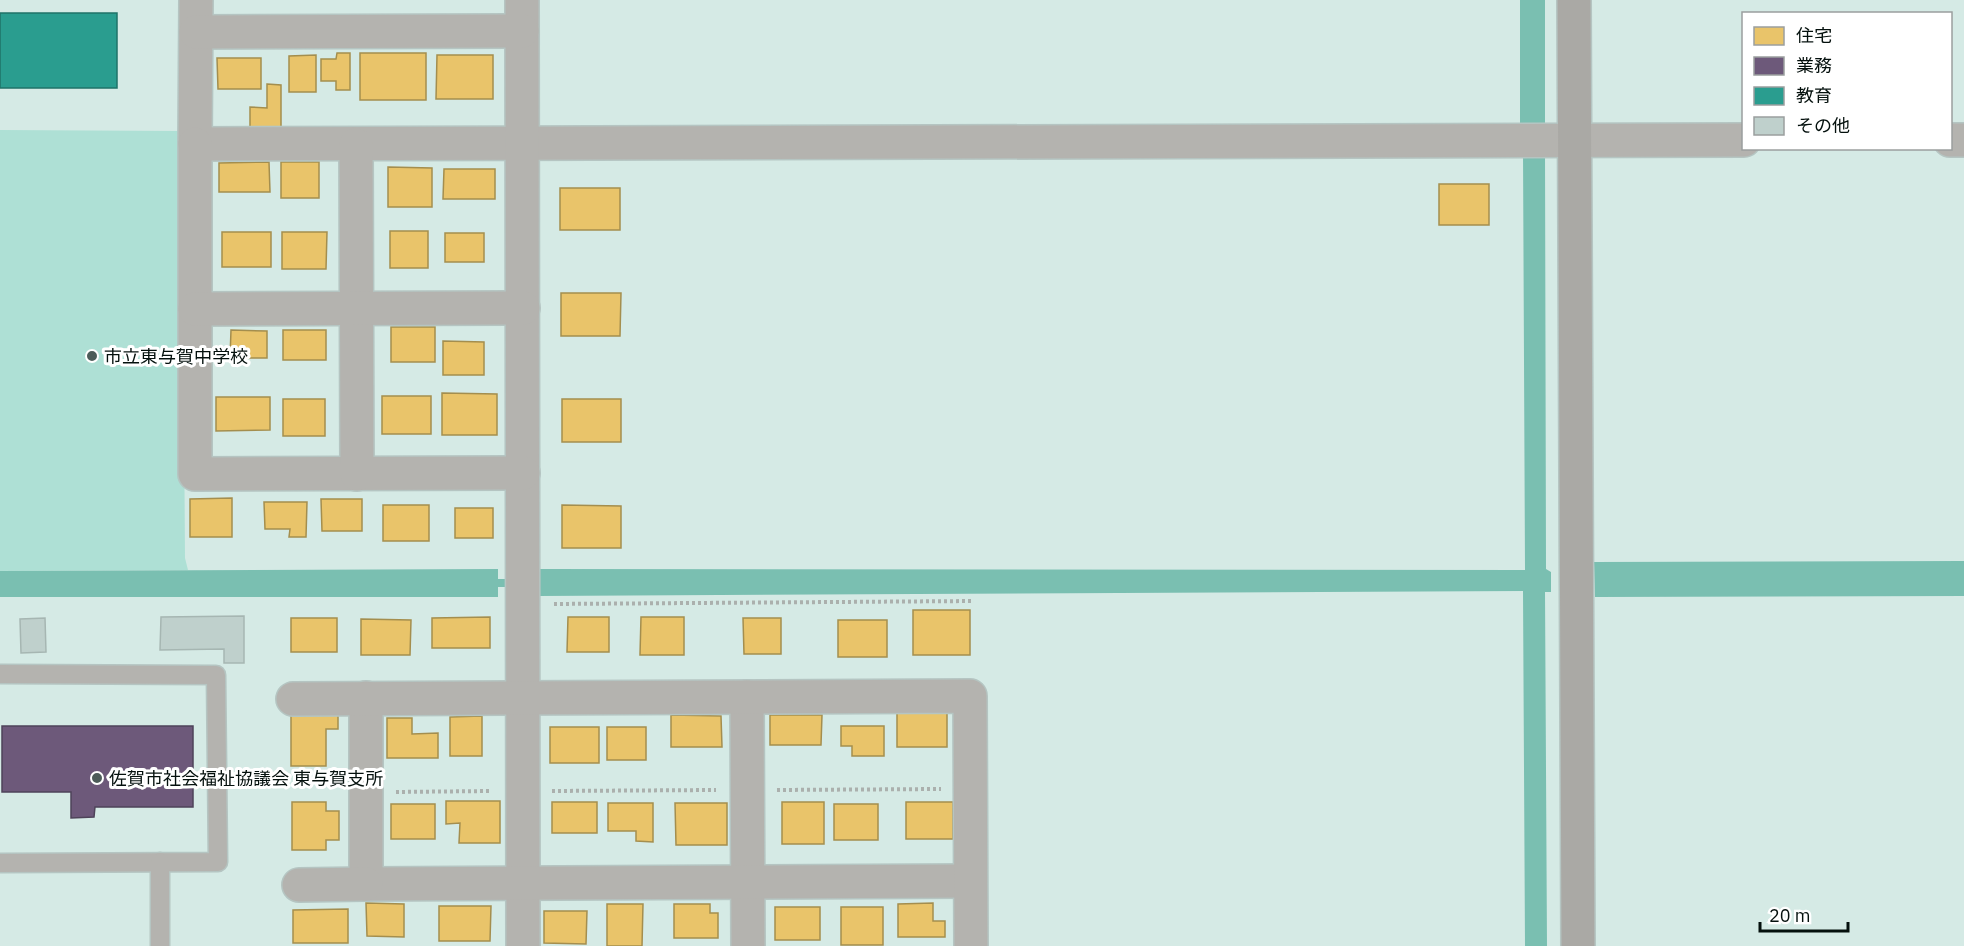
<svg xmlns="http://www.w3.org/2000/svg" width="1964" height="946" viewBox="0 0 1964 946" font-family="'IBM Plex Sans','Noto Sans JP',sans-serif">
<rect width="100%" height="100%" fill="#d5eae5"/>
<polygon fill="#aee0d5" points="0,130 182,131 185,558 188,570 0,571"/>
<g fill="#7abfb1">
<rect x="1520" y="0" width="25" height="128"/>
<polygon points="1523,151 1545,151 1546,569 1551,572 1551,592 1545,592 1547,946 1525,946 1523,591 538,596 539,569 1525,570"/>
<polygon points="1964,561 1964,596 1595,597 1594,562"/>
<polygon points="498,569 498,579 506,579 506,587 498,587 498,597 0,597 0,571"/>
</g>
<g fill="#e9c46a" stroke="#a48e4e" stroke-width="1.5">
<polygon points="337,53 350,53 350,90 336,90 336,81 321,81 321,59 336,59"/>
<rect x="360" y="53" width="66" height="47"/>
<polygon points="316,55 316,92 289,92 289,56"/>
<polygon points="437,55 493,55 493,99 436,99"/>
<polygon points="217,58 261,58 261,89 218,89"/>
<polygon points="267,84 281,85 281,127 250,127 250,107 267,108"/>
<polygon points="269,162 270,192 219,192 219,163"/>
<rect x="281" y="162" width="38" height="36"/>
<polygon points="388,167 432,168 432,207 388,207"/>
<polygon points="444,169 495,169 495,199 443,199"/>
<rect x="1439" y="184" width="50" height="41"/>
<rect x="560" y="188" width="60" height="42"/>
<rect x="390" y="231" width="38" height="37"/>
<rect x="222" y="232" width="49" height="35"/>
<polygon points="282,232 327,232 326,269 282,269"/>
<rect x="445" y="233" width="39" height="29"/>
<polygon points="561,293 621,293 620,336 561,336"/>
<rect x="391" y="327" width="44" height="35"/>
<polygon points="231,330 267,331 267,358 230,358"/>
<rect x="283" y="330" width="43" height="30"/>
<polygon points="443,341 484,342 484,375 443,375"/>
<polygon points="442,393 497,394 497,435 442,435"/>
<rect x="382" y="396" width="49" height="38"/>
<polygon points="216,397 270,397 270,430 216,431"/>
<rect x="283" y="399" width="42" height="37"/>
<rect x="562" y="399" width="59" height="43"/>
<polygon points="232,498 232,537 190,537 190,499"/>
<polygon points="321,499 362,499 362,531 322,531"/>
<polygon points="264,502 307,502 306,537 289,537 290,529 265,529"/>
<rect x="383" y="505" width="46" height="36"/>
<polygon points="562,505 621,506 621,548 562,548"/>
<rect x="455" y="508" width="38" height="30"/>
<rect x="913" y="610" width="57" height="45"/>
<polygon points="490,617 490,648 432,648 432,618"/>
<polygon points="568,617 609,617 609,652 567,652"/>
<polygon points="641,617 684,617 684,655 640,655"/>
<rect x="291" y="618" width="46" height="34"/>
<polygon points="743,618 781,618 781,654 744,654"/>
<polygon points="361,619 411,620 410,655 361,655"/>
<rect x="838" y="620" width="49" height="37"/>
<polygon points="291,712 338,712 338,729 326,729 326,766 291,766"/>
<rect x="897" y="713" width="50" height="34"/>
<polygon points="671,715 721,716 722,747 671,747"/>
<polygon points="770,715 822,715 821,745 770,745"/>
<polygon points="482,716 482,756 450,756 450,717"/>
<polygon points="387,718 412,718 412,734 438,733 438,758 387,758"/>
<polygon points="841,726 884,726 884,756 852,756 852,746 841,746"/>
<rect x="550" y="727" width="49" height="36"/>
<rect x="607" y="727" width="39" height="33"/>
<polygon points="446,801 500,801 500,843 459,843 460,823 446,824"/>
<polygon points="292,802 326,802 326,811 339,811 339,840 326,840 326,850 292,850"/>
<rect x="552" y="802" width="45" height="31"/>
<rect x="782" y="802" width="42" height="42"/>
<rect x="906" y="802" width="47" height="37"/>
<polygon points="608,803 653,803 653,842 636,841 636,831 608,831"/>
<polygon points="675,803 727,803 727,845 676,845"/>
<rect x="391" y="804" width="44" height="35"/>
<rect x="834" y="804" width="44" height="36"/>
<polygon points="366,903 404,904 404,937 367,936"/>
<polygon points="933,903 933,921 945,921 945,937 898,937 898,904"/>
<polygon points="607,904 643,904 642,946 607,946"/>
<polygon points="674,904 710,904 710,913 718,913 718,938 674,938"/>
<polygon points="439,906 491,906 490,941 439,941"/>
<rect x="775" y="907" width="45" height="33"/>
<rect x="841" y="907" width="42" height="38"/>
<polygon points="348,909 348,943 293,943 293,910"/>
<polygon points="544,911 587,911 586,944 544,943"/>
</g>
<polygon fill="#6d597a" stroke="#4e4359" stroke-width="1.5" points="2,726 193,726 193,807 95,807 94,817 71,818 71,792 2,792"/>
<rect fill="#2a9d8f" stroke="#1f7368" stroke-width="1.5" x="0" y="13" width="117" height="75"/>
<g fill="#bfd0cc" stroke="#a6b6b2" stroke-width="1.5">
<polygon points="244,616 244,663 224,663 224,649 160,650 161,617"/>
<polygon points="45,618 46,652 21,653 20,619"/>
</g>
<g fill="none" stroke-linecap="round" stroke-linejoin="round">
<g stroke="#b5c5c2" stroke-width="21">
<g id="lane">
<polyline points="0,674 216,675 218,862 0,863"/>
<polyline points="160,946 160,862"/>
</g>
</g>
<g stroke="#b5c5c2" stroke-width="36">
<g id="street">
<polyline points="196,0 195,144 1744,140"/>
<polyline points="522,0 523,946"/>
<polyline points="196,32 522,31"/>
<polyline points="1950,140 1964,140"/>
<polyline points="195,144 195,474 523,473"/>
<polyline points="356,145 357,474"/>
<polyline points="195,309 523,308"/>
<polyline points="747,697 748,946"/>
<polyline points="366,698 366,884 970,881"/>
<polyline points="293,699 970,696 971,946"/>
<polyline points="299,885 366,884"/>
</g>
</g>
<g stroke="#b5c5c2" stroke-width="36">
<polyline id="secondary" points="1574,0 1578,946"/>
</g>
<g stroke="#abb0ad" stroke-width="4" stroke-dasharray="3 3" stroke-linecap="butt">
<polyline points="554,604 974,601"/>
<polyline points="777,790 941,789"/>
<polyline points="552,791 716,790"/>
<polyline points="396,792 491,791"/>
</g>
<use href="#lane" stroke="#b4b3af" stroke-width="18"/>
<use href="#street" stroke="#b4b3af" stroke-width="33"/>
<use href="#secondary" stroke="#aaa9a5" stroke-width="33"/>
</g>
<g fill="#4d5c59" stroke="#fff" stroke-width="2">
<circle cx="92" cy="356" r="6"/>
<circle cx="97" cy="778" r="6"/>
</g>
<g text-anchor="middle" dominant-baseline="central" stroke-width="6" stroke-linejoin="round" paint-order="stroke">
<g font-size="18" fill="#04100d" stroke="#fff" text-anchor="start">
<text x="104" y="356">市立東与賀中学校</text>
<text x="109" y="778">佐賀市社会福祉協議会 東与賀支所</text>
</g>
</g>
<rect x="1742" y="12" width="210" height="138" fill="#ffffff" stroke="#9b9f9e" stroke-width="1.5"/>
<rect x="1754" y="27" width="30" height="18" fill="#e9c46a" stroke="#9b9f9e" stroke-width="1.5"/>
<text x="1796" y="42" font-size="18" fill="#04100d">住宅</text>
<rect x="1754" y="57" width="30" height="18" fill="#6d597a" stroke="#9b9f9e" stroke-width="1.5"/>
<text x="1796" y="72" font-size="18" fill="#04100d">業務</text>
<rect x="1754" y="87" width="30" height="18" fill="#2a9d8f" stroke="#9b9f9e" stroke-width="1.5"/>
<text x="1796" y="102" font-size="18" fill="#04100d">教育</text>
<rect x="1754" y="117" width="30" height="18" fill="#bfd0cc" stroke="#9b9f9e" stroke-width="1.5"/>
<text x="1796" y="132" font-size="18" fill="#04100d">その他</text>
<path d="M1760 922v9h88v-9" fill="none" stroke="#04100d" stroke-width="3"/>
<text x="1769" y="922" font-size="18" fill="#04100d" stroke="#ffffff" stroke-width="4.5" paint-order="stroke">20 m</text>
</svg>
